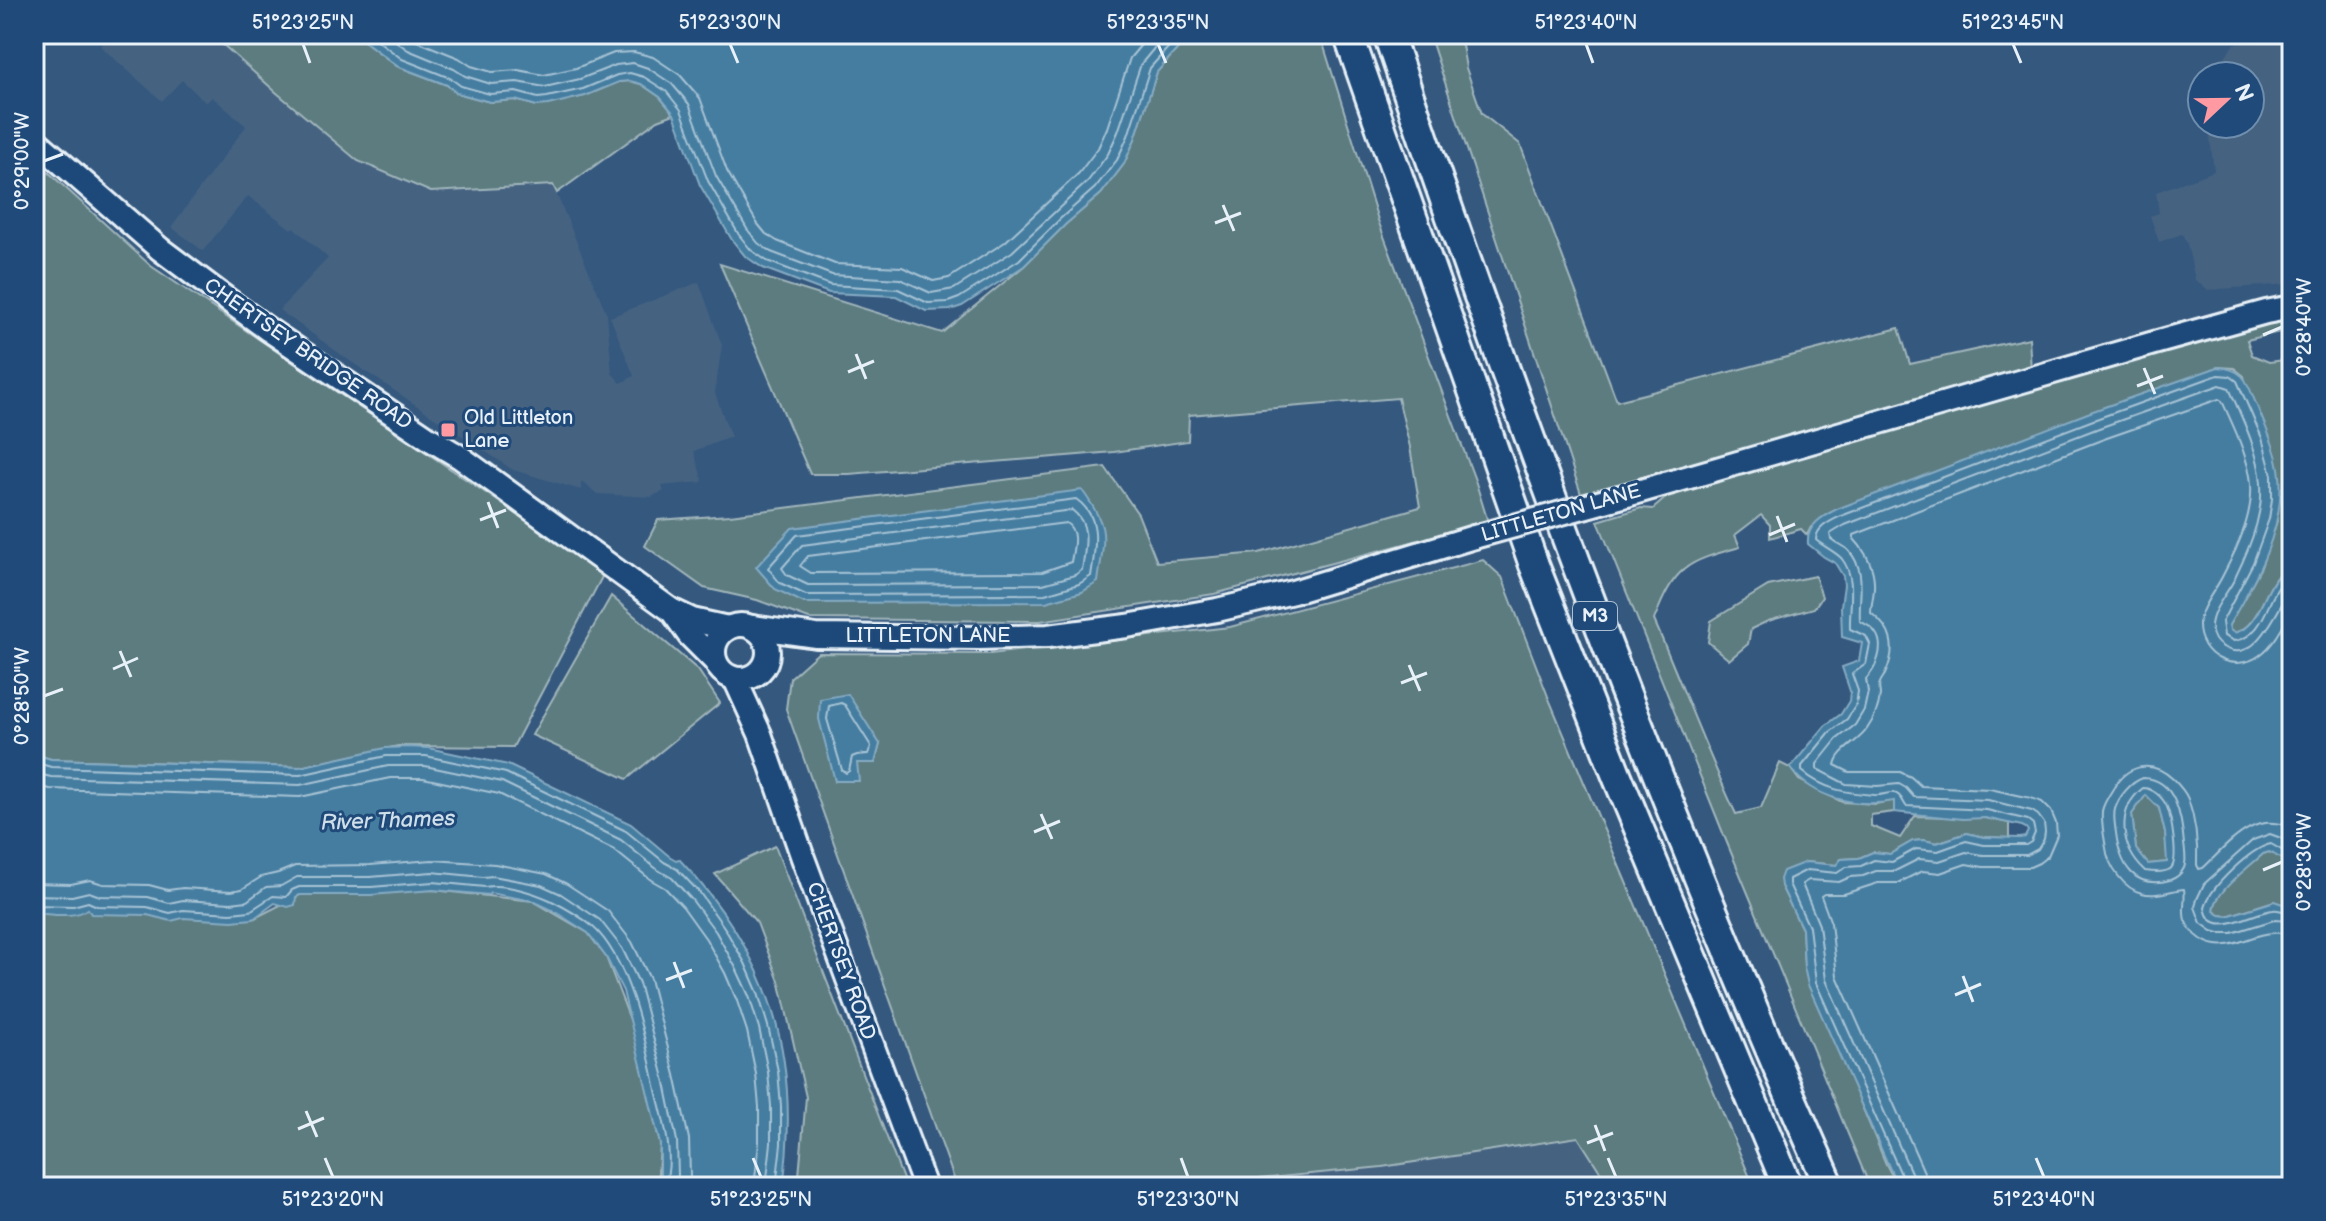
<svg xmlns="http://www.w3.org/2000/svg" width="2326" height="1221" viewBox="0 0 2326 1221" font-family="'Balsamiq Sans',sans-serif">
<rect width="100%" height="100%" fill="#35587e"/>
<filter id="ink" filterUnits="userSpaceOnUse"><feTurbulence type="fractalNoise" baseFrequency=".0125" numOctaves="2"/><feDisplacementMap in="SourceGraphic" scale="16" xChannelSelector="R" yChannelSelector="G"/><feConvolveMatrix kernelMatrix="1 2 1 2 8 2 1 2 1" color-interpolation-filters="sRGB"/></filter>
<g filter="url(#ink)">
<g fill="#446281">
<polygon points="113,34 211,34 277,93 431,192 553,185 607,314 612,373 621,383 634,376 610,317 699,282 722,345 715,393 731,437 694,451 703,482 662,486 664,491 651,497 597,494 581,481 581,490 513,470 347,359 279,310 328,258 293,227 291,229 248,196 203,251 171,227 246,126 212,97 206,103 182,80 162,101 100,46"/>
<polygon points="2292,38 2292,284 2207,290 2195,280 2187,244 2182,234 2159,242 2150,216 2159,213 2156,192 2214,171 2208,124 2250,124 2250,76 2211,76 2234,44"/>
<polygon points="1579,1137 1610,1187 1174,1187 1382,1167"/>
</g>
<g fill="#5b7c80" stroke="#a2b6bc" stroke-width="2" fill-rule="evenodd">
<polygon points="211,34 355,34 397,66 447,85 457,93 490,102 515,100 537,106 585,96 619,82 630,81 641,84 660,97 674,114 658,120 557,193 553,185 431,192 358,161 277,93"/>
<polygon points="1196,34 1320,34 1379,223 1476,483 1488,522 1214,594 1040,621 809,619 757,600 704,588 645,546 658,520 730,515 1105,467 1138,514 1157,562 1259,553 1420,507 1410,447 1398,398 1189,415 1188,441 1114,452 849,474 810,474 720,264 942,333 1024,266 1066,224 1101,194 1124,164 1135,139 1157,72 1180,46"/>
<polygon points="1429,34 1460,34 1466,68 1482,114 1520,144 1617,401 1899,328 1910,364 2029,338 2031,370 1581,494"/>
<polygon points="34,159 151,266 604,573 513,747 398,746 300,767 51,759 34,754"/>
<path d="M2292,319v10l-45,11 5,15 17,7 23,-3v205c-5,4 -12,7 -15,12 -14,18 -19,51 -43,57l-4,-3 -1,-5 32,-58 16,-46 -33,-145 -10,-8 -16,-1 -407,160 -4,8 -6,-6 -31,9v-13l-9,-10 -26,20 5,12c-54,15 -65,19 -86,73 28,65 52,130 82,194l25,-6 19,-45 10,5 9,12 43,22 34,2 19,-4 -1,12 -23,3v11l29,12 15,-22 70,2 24,5v15l-25,-1 -17,-4 -31,10 -12,-3 -11,1 -23,13 -17,-2 -14,6 -18,1 -4,6 -31,-3 -25,24 21,43 2,38 82,197 12,23h-28l-145,-349 -127,-317 43,-13 12,1 15,-13 589,-171z"/>
<path d="M1483,560l19,17 47,122 205,488h-144l-32,-50 -196,30 -208,20h-217l-171,-478 4,-31 28,-25 172,1 240,-27zM880,744l-5,19 -18,-1 -22,19 -2,-14z"/>
<polygon points="1815,576 1822,597 1814,608 1768,621 1751,629 1748,644 1729,660 1708,642 1711,621 1768,586"/>
<polygon points="611,596 698,670 720,703 627,779 532,735"/>
<polygon points="2146,795 2159,808 2165,833 2168,862 2148,864 2136,849 2132,814"/>
<polygon points="775,846 906,1187 798,1187 806,1097 780,984 757,923 715,874"/>
<path d="M2269,852l20,8 3,-3v45l-6,3 -12,-4 -47,15 -7,-1 -6,-4c0,-20 34,-43 49,-57z"/>
<polygon points="433,890 533,901 588,933 606,957 632,1025 660,1144 657,1187 34,1187 34,902 253,919 300,895"/>
</g>
<g fill="#457da0" stroke="#86abc3" stroke-width="2" fill-rule="evenodd">
<polygon points="355,34 1196,34 1180,46 1157,72 1135,139 1124,164 1101,194 1066,224 1024,266 962,306 950,310 926,311 896,296 829,293 763,268 745,256 732,240 700,185 674,114 660,97 641,84 630,81 619,82 585,96 548,105 537,106 515,100 490,102 457,93 447,85 397,66"/>
<path d="M2218,367c28,2 29,16 39,39 9,22 21,46 23,70 5,53 -25,105 -51,149l1,5 4,3c31,-7 28,-56 58,-67v291c-9,8 -14,-2 -23,-5l-6,2c-15,14 -49,38 -49,57l6,4 7,1 48,-15 11,4 6,-3v285h-394l-90,-202 -4,-18 -2,-38 -21,-43 -1,-7 3,-8 23,-9 30,3 5,-6 18,-1 14,-6 17,2 23,-13 11,-1 13,3 30,-10 17,4 36,1 5,-1 3,-6 -2,-3 -4,-2 -37,-8 -22,1 -69,-7v-11c-36,7 -80,-2 -104,-33l35,-42 16,-12 8,-13 1,-10 -8,-24 17,-6 3,-18 -20,-6 -1,-31 3,-21 -1,-9 -8,-13 -11,-6 -16,-13c-2,-19 15,-28 29,-35l256,-98zM2146,795l13,13 6,25 2,29 -19,2 -12,-15 -4,-35z"/>
<path d="M1082,490c29,40 22,46 16,92l-16,10 -36,10 -242,1 -29,-14 -19,-22 36,-39z"/>
<polygon points="848,694 880,744 875,763 857,763 859,781 835,781 819,719 820,699"/>
<path d="M408,747l20,1 80,17 123,59 38,32 7,4 3,-1c92,97 122,196 104,328h-128l5,-12v-31l-37,-153 -17,-34 -18,-24 -36,-23 -19,-9 -43,-8 -1,2 -56,-5 -62,5h-71l-4,2 -1,8 -7,2 -13,-4 -22,16 -21,2 -49,-3 -12,3 -24,-6 -56,-1 -3,-5c-14,10 -37,5 -54,4v-159l17,5 249,8 85,-19z"/>
</g>
<g fill="none" stroke-linecap="round" stroke-linejoin="round">
<g stroke="#a7c3d5" stroke-width="2">
<polyline points="369,34 402,59 450,78 461,86 490,94 516,92 538,98 547,97 583,89 617,75 630,73 644,77 666,91 681,110 708,181 739,235 751,250 767,261 830,285 898,289 928,303 948,302 959,298 1019,260 1061,218 1095,188 1117,160 1128,136 1150,68 1174,41 1183,34"/>
<polyline points="386,34 408,50 454,69 465,76 491,84 517,82 545,87 580,79 616,65 633,63 648,68 672,84 689,104 716,176 747,229 758,243 771,252 832,275 900,279 931,293 954,289 1012,252 1088,181 1108,154 1118,132 1141,64 1166,34"/>
<polyline points="407,34 414,40 459,58 471,66 492,72 518,70 544,75 576,68 614,53 634,52 653,57 680,75 700,98 727,171 757,223 766,234 777,241 835,264 902,267 933,281 949,278 1005,242 1079,173 1098,148 1107,128 1130,58 1150,34"/>
<path d="M1076,499c27,19 19,49 15,77l-12,8 -34,10 -239,1 -26,-12 -12,-15 29,-33z"/>
<path d="M1072,510c20,15 13,38 10,60l-7,5 -32,9 -235,1 -21,-10 -5,-7 20,-23z"/>
<path d="M1066,523c13,8 7,26 5,39l-29,10 -231,1 -11,-7 8,-10z"/>
<polygon points="841,703 845,705 871,746 868,754 857,755 852,757 849,771 846,773 842,770 827,719 829,706"/>
<polyline points="34,762 51,767 300,775 386,756 426,756 506,773 626,831 664,862 677,869 700,893 724,927 745,963 758,993 768,1026 778,1071 781,1106 781,1144 776,1187"/>
<polyline points="34,773 51,777 300,785 388,766 425,766 502,782 621,840 658,870 672,878 692,900 716,932 736,968 749,996 759,1028 768,1072 771,1106 771,1143 766,1187"/>
<path d="M2143,778c33,0 39,41 41,66 1,8 3,17 0,24 -3,6 -8,10 -14,12 -36,10 -50,-15 -54,-47 -1,-8 -3,-17 -1,-24 4,-13 16,-27 28,-31z"/>
<polyline points="34,785 50,789 300,797 390,778 423,778 499,794 614,850 651,880 665,888 683,907 706,939 725,973 737,1001 747,1031 756,1074 759,1107 759,1143 754,1187"/>
<path d="M2143,788c9,0 20,9 24,19 4,10 13,56 3,62 -6,4 -18,3 -25,2 -24,-22 -30,-61 -2,-83z"/>
<path d="M2292,829c-37,-21 -64,16 -89,39l-4,1 -2,-4c1,-21 -2,-46 -9,-66 -3,-8 -9,-14 -15,-20 -19,-18 -42,-16 -57,5 -5,9 -12,17 -14,27 -1,12 2,25 4,37 2,18 18,41 36,45 14,4 29,-3 42,-4 2,10 -2,20 1,31 3,8 9,14 16,19 26,17 46,-5 72,-6 6,-1 13,1 19,1"/>
<polyline points="2292,842 2270,834 2253,840 2204,884 2197,899 2195,907 2201,923 2212,931 2219,933 2232,933 2274,920 2292,921"/>
<path d="M2292,852h-7l-14,-8c-20,4 -61,43 -66,63 5,35 49,4 68,3 7,-1 11,3 19,1"/>
<polyline points="34,883 71,884 90,880 103,884 149,885 168,890 183,888 231,891 242,889 261,877 278,873 295,866 370,865 432,860 495,864 546,874 567,884 608,911 632,942 650,979 675,1075 689,1139 690,1176 688,1187"/>
<polyline points="34,895 72,896 89,892 100,896 148,897 169,903 183,900 231,903 247,901 266,887 281,886 297,877 370,877 432,872 483,877 493,876 541,885 561,894 600,920 622,948 639,983 664,1078 677,1141 678,1175 675,1187"/>
<path d="M34,905l39,1 15,-4 9,4 50,1 23,6 13,-3 48,3 19,-2 23,-15 13,1 6,-7 7,-3h72l62,-5 52,5c19,-4 47,5 65,13 14,7 30,16 42,26 38,33 54,117 64,164 7,30 20,67 8,97"/>
<path d="M1905,1187l-1,-6 -88,-198 -7,-56 -20,-43v-5l18,-9 30,3 9,-6 15,-1 13,-6 18,2 24,-13 22,2 28,-10 18,4h42l5,-3 4,-9 -2,-9 -5,-4 -41,-10 -81,-4c-3,-4 -5,-12 -12,-13 -6,-1 -13,3 -20,2 -27,-2 -50,-5 -72,-24v-5l28,-34 17,-13 9,-14 2,-14 -6,-17 14,-10 4,-20 -4,-8 -16,-7c-1,-23 7,-51 -8,-70 -6,-7 -18,-12 -26,-19 0,-13 15,-19 25,-24l255,-97 122,-44 12,1 7,5 25,57 10,37v24l-3,20 -16,44 -31,59 2,14 10,5c36,-6 31,-52 58,-67"/>
<path d="M1915,1187l-2,-10 -87,-197 -7,-55 -17,-41 7,-4 30,2 11,-5 13,-1 13,-5h19l24,-12 20,2 27,-9 17,3h44l11,-6 6,-10 1,-7 -1,-9 -6,-8 -6,-4 -44,-11 -74,-3 -8,-9 -7,-4 -22,2 -31,-2 -29,-15v-5l20,-25 18,-14 9,-15 4,-18 -2,-13c10,-10 20,-33 9,-47 -4,-6 -11,-8 -15,-11 -2,-25 8,-50 -12,-71 -5,-4 -12,-7 -17,-11l-1,-5 15,-9 254,-97 121,-43 9,3c36,81 47,106 6,190 -7,15 -24,32 -24,49 1,9 4,16 12,20 33,21 56,-41 69,-61"/>
<path d="M1927,1187l-3,-15 -87,-196 -6,-53 -10,-27 3,-2h20l34,-11h20l24,-12 18,2 26,-9 17,3h47l9,-4 9,-7 9,-21 -1,-12 -5,-12 -9,-9 -11,-4 -41,-9 -69,-3 -10,-9 -11,-5h-51l-14,-7c3,-16 23,-22 32,-36 7,-10 12,-21 13,-34 0,-4 -2,-8 0,-12 1,-4 5,-7 6,-11 11,-25 6,-43 -15,-59 0,-9 3,-17 3,-26 1,-18 -8,-35 -20,-48v-4l250,-96 115,-40 3,2c11,24 23,49 28,75 6,33 -12,71 -27,99 -7,15 -23,32 -24,49 -1,33 36,50 61,31 15,-11 23,-29 32,-45"/>
</g>
<g stroke="#e8f1f8" stroke-width="28">
<g id="secondary">
<polyline points="34,139 160,249 228,300 269,330 430,439 460,457 671,610 692,620 728,628"/>
<polyline points="1627,495 2154,343 2266,312 2292,307"/>
<polyline points="672,611 689,635 715,661"/>
<circle cx="741" cy="652" r="27"/>
<polyline points="752,627 816,636 979,638 1048,636 1127,626 1217,610 1293,592 1474,537"/>
<polyline points="735,679 760,734 803,858 925,1187"/>
</g>
</g>
<g stroke="#e8f1f8" stroke-width="34">
<g id="highway">
<polyline points="1348,34 1534,565 1617,776 1788,1187"/>
<path d="M1388,34c132,390 275,776 442,1153"/>
</g>
</g>
<use href="#secondary" stroke="#1f4a7a" stroke-width="22"/>
<use href="#highway" stroke="#1f4a7a" stroke-width="28"/>
<g stroke="#e8f1f8" stroke-width="28" stroke-linecap="butt">
<polyline id="secondary-bridge" points="1474,537 1627,495"/>
</g>
<use href="#secondary-bridge" stroke="#1f4a7a" stroke-width="22"/>
</g>
</g>
<path fill="none" stroke="#e8f1f8" stroke-width="3" d="M303,44l7,19M730,44l8,19M1158,44l8,19M1586,44l7,19M2013,44l8,19M44,161l19,-7M1223,205l11,26M1215,223l26,-10M2263,335l19,-8M856,354l10,25M2144,368l11,26M848,372l26,-11M2137,386l26,-10M488,502l10,26M1777,516l10,26M480,520l26,-10M1769,535l26,-11M120,651l11,26M1409,665l11,26M113,669l25,-11M1401,683l26,-10M44,696l19,-7M1041,814l11,25M1034,832l26,-11M2263,870l19,-8M674,962l10,26M1963,976l10,26M666,980l26,-10M1955,995l26,-11M306,1111l11,26M1595,1125l10,26M298,1129l26,-11M1587,1143l26,-10M325,1158l8,19M753,1158l8,19M1181,1158l7,19M1608,1158l8,19M2036,1158l8,19"/>
<rect fill="#ff9aa2" stroke="#1f4a7a" stroke-width="3" x="440" y="422" width="16" height="16" rx="4"/>
<g text-anchor="middle" dominant-baseline="central" stroke-width="6" stroke-linejoin="round" paint-order="stroke">
<rect fill="#1f4a7a" stroke="#acbfd2" stroke-width="2" x="1573" y="602" width="44" height="28" rx="6"/>
<g font-size="18" font-weight="bold" fill="#e8f1f8">
<text x="1595" y="616">M3</text>
</g>
<g font-size="20" fill="#e8f1f8" stroke="#1f4a7a">
<text transform="translate(308 354) rotate(35)">CHERTSEY BRIDGE ROAD</text>
<text transform="translate(1561 513) rotate(-16)">LITTLETON LANE</text>
<text x="928" y="636">LITTLETON LANE</text>
<text transform="translate(841 961) rotate(70)">CHERTSEY ROAD</text>
</g>
<g font-size="20" fill="#e8f1f8" stroke="#1f4a7a" text-anchor="start">
<text x="464" y="418">Old Littleton<tspan x="464" dy="23">Lane</tspan></text>
</g>
<g font-size="22" font-style="italic" fill="#d0e0eb" stroke="#1f4a7a">
<text transform="translate(388 821) rotate(-2)">River Thames</text>
</g>
</g>
<rect width="2326" height="1221" fill="none" stroke="#1f4a7a" stroke-width="88"/>
<g transform="translate(2226 100) rotate(68)"><circle r="38" fill="#1f4a7a" stroke="#6f8dac" stroke-width="2"/>
<path d="M0-6L14 30L0 20L-14 30Z" fill="#ff9aa2"/>
<text y="-12" font-size="22" font-weight="bold" text-anchor="middle" fill="#e8f1f8">N</text>
</g>
<rect x="44" y="44" width="2238" height="1133" fill="none" stroke="#e8f1f8" stroke-width="3"/>
<g font-size="20" text-anchor="middle" fill="#e8f1f8">
<text x="303" y="29">51°23'25"N</text>
<text x="730" y="29">51°23'30"N</text>
<text x="1158" y="29">51°23'35"N</text>
<text x="1586" y="29">51°23'40"N</text>
<text x="2013" y="29">51°23'45"N</text>
<text transform="translate(22 161) rotate(-90)" y="7">0°29'00"W</text>
<text transform="translate(2304 327) rotate(-90)" y="7">0°28'40"W</text>
<text transform="translate(22 696) rotate(-90)" y="7">0°28'50"W</text>
<text transform="translate(2304 862) rotate(-90)" y="7">0°28'30"W</text>
<text x="333" y="1206">51°23'20"N</text>
<text x="761" y="1206">51°23'25"N</text>
<text x="1188" y="1206">51°23'30"N</text>
<text x="1616" y="1206">51°23'35"N</text>
<text x="2044" y="1206">51°23'40"N</text>
</g>
</svg>
